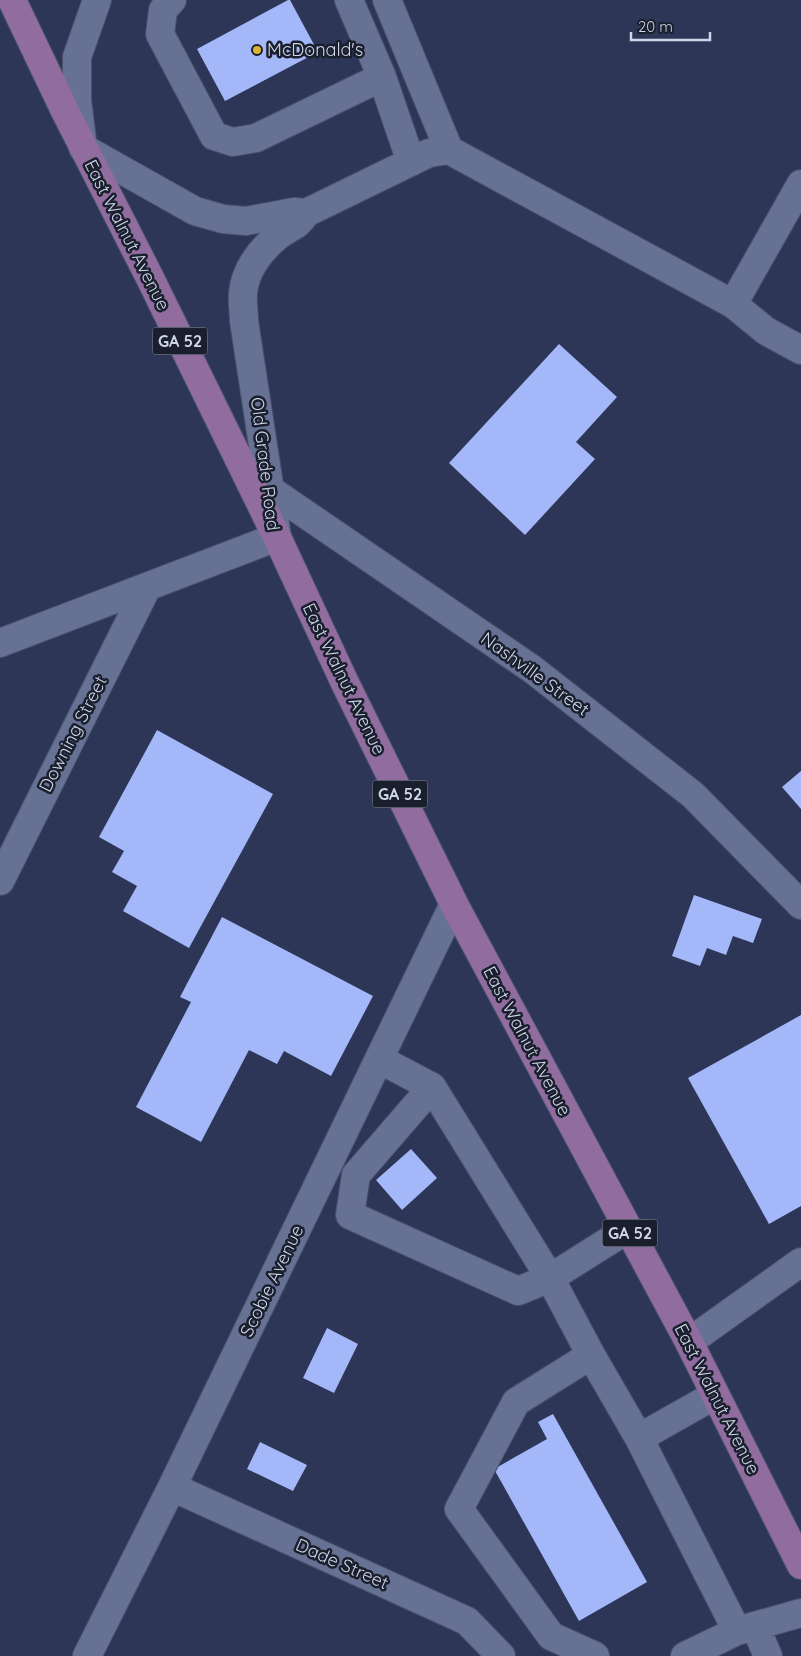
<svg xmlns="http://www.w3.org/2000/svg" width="801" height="1656" font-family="Quicksand,sans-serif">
	<rect width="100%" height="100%" fill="#2d3656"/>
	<path fill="#a3b7f9" d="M288 0H290L318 52 225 101 197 49Z
		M559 344 617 397 576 442 595 459 525 535 449 463Z
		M157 730 273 794 189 948 123 911 137 886 112 872 124 851 99 837Z
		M801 771V809L782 787Z
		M694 895 762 919 753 943 733 936 726 955 707 948 700 966 672 956Z
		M222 917 373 996 331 1076 284 1051 277 1064 249 1050 201 1142 136 1107 191 1002 180 997Z
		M801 1015V1206L769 1224 688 1078Z
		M411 1149 437 1178 402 1210 376 1180Z
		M327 1328 358 1344 334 1393 303 1378Z
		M553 1414 647 1582 579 1621 494 1469 547 1439 538 1422Z
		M260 1442 307 1465 293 1491 247 1469Z"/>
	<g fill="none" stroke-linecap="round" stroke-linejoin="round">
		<g stroke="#49516b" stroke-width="30">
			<path id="minor" d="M172 0 163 10 160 34 214 136 233 142 256 138 382 77
				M349 0 382 77 411 162
				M387 0 449 150
				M306 213 429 153 449 150 733 304 801 184
				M733 304 766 331 801 350
				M263 485 532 669 693 795 801 905
				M0 643 277 537 244 321C244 312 242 302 243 293 245 270 261 249 279 235 291 226 297 227 306 213L294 212 246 221 223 219 195 211 83 148 77 100V57L97 0
				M0 881 147 587
				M379 1059 432 1087 550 1278 591 1355 639 1438 737 1631 801 1613
				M432 1087 356 1175 350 1215 518 1291 550 1278 628 1229
				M689 1342 801 1262
				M591 1355 516 1402 459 1509 551 1636 595 1656
				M639 1438 715 1395
				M172 1487 467 1621 501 1656
				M755 1626 768 1656
				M87 1656 172 1487 454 904
				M685 1656 737 1631"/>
		</g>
		<g stroke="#49516b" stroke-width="30">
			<path id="major" d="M12 0 65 111 150 278 277 537 345 683 454 904 689 1342 801 1565"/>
		</g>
		<use href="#minor" stroke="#667194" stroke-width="28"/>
		<use href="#major" stroke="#906d9e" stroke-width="28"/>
	</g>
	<circle fill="#dab333" stroke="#1a1f2d" stroke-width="2" cx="257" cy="50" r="5"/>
	<g text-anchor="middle" stroke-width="5" stroke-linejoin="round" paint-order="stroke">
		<g fill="#1a1f2d" stroke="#989eb0" stroke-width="1">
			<rect x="152.5" y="327.5" width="55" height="27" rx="4"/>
			<rect x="372.5" y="780.5" width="55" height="27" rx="4"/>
			<rect x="602.5" y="1219.5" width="55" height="27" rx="4"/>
		</g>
		<g font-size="16" font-weight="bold" fill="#ced5e8">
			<text x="180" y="347">GA 52</text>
			<text x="400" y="800">GA 52</text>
			<text x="630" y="1239">GA 52</text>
		</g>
		<g font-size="18" fill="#ced5e8" stroke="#1a1f2d" text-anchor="start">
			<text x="267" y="56">McDonald's</text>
		</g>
		<g font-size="18" fill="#ced5e8" stroke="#1a1f2d">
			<text transform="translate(127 235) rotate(63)" y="6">East Walnut Avenue</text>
			<text transform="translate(265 464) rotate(83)" y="6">Old Grade Road</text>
			<text transform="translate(535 674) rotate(36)" y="6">Nashville Street</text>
			<text transform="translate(344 679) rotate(64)" y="6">East Walnut Avenue</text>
			<text transform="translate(73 734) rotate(-63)" y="6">Downing Street</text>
			<text transform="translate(527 1041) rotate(62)" y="6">East Walnut Avenue</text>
			<text transform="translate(272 1281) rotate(-64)" y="6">Scobie Avenue</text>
			<text transform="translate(717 1399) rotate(63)" y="6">East Walnut Avenue</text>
			<text transform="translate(342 1564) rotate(24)" y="6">Dade Street</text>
		</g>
	</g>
	<path d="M631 32v8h79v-8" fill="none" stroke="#ced5e8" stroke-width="2.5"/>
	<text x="638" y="32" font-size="15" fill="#ced5e8" stroke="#1a1f2d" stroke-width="4" paint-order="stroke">20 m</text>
</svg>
